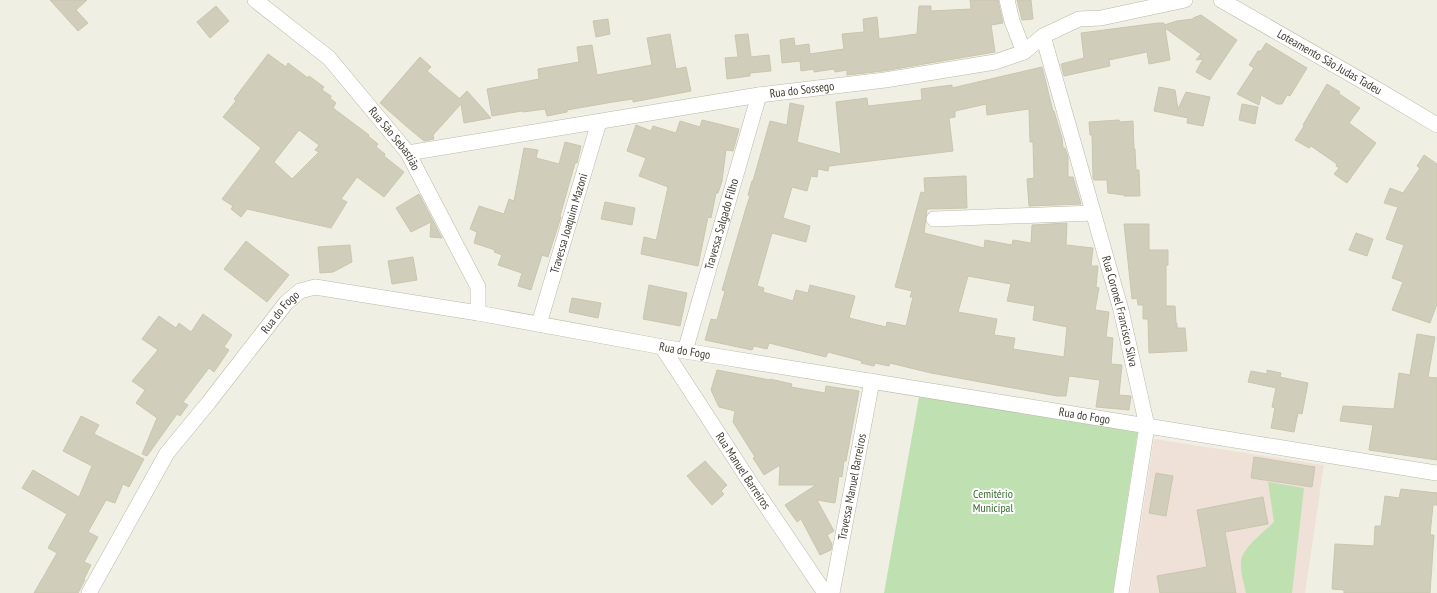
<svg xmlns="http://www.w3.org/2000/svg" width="1437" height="593" font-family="'PT Sans Narrow',sans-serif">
	<rect width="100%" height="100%" fill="#f0efe3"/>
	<path fill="#efe1d8" d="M1154 439 1324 465 1305 593H1130Z"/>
	<path fill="#bfe0b0" d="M919 397 1138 430 1113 593H884Z
		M1268 482 1304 488 1292 593H1246C1244 583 1240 572 1241 561 1242 548 1265 531 1274 522Z"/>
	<path fill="#d0cdba" stroke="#cac6ae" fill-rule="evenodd" d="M50 0H87L76 10 88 23 78 31Z
		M970 0H998L1003 23 991 25 995 52 883 71 847 75V70L835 72 834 69 814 72V69L801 71 800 61 782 63 780 40 794 38 795 46 809 44 810 54 844 49 842 34 864 32 863 19 877 17 879 39 917 34 919 6H931V11L971 9Z
		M1017 0H1031L1033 19 1022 20Z
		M216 6 229 21 210 38 197 22Z
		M1201 15 1237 40 1210 80 1196 72 1203 59 1196 60 1201 54 1165 28 1170 60 1149 64 1147 52 1109 60 1110 66 1064 76 1061 64 1084 58 1081 33 1158 23H1164V25L1177 21 1193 19V18Z
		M608 19 610 34 596 37 593 21Z
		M670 34 676 69 686 67 691 91 633 102V99L613 102 567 110V112L547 116 545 109 523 112 522 111 492 116 487 89 539 79 538 69 579 62 577 47 592 45 597 75 652 65 647 38Z
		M748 34 751 57 769 55 771 71 750 73V76L727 79 725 58 738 57 735 35Z
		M1266 43 1307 68 1290 96 1287 95 1282 104H1277L1261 95 1259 105 1237 94 1254 68 1249 65 1258 51H1261Z
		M268 54 286 67 288 63 308 78 309 76 324 87 322 90 331 96 330 98 336 103 333 108 369 135 368 136 378 144 376 147 385 154 384 156 404 172 384 197 357 177 341 199 347 202 331 228 247 209 241 217 231 209 233 206 222 199 261 148 223 117 236 101 234 99ZM299 130 319 145 315 150 319 152 292 179 274 162Z
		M420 57 431 67 427 71 460 99V98L467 91 491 118 464 123 461 104 433 135 434 139 424 141 406 126 380 103Z
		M1042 67 1053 111H1054L1062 138 1063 148H1065L1068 157V177H1073L1081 204 1029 206 1027 179 1034 178 1033 142H1030L1029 109 987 115 986 104 955 111V117L949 118 953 151 829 166 828 171 818 169 817 177 811 176 807 191 792 187 783 218 810 226 806 242 772 233 757 286 764 288 763 292 793 301 796 290 808 293 810 285 855 296 849 318 886 327 887 322 906 326 913 297H910L912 291 895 287 921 192 925 193 924 178 966 176 967 208 927 209 924 233 984 248 985 240 1012 245 1013 240 1031 243 1032 225 1067 223 1066 245 1093 248 1091 266H1098L1096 287 1099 288 1095 310 1109 312 1106 337 1113 338 1111 364 1122 365 1119 395 1131 396 1129 410 1096 407 1100 380 1069 376 1066 396H1057L931 373 890 363 889 366 875 363 874 366 861 363 862 361 828 352 826 357 769 343 767 349 754 346 752 350 705 340 711 319 717 320 725 291 722 290 746 208 750 196 748 195 752 181H753L770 121 787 125 790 103 804 106 797 142 841 154 836 102 867 98 868 106 922 100 921 89 952 85V88ZM968 276 1011 284 1007 301 1035 306 1033 320 1067 327 1064 357 1013 349 1015 338 994 335 997 319 958 312Z
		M1327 84 1340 92 1338 93 1360 108 1349 123 1376 143 1347 183 1334 174 1339 168 1336 166 1337 164 1311 146 1309 148 1295 140 1304 126 1303 125Z
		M1159 87 1175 90 1178 109 1186 92 1210 97 1203 126 1187 123 1188 118 1154 111Z
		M1242 104 1258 107 1255 124 1239 120Z
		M702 120 739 129 733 151 726 150 722 181 718 193H716L711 218 708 217 698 266 641 254 644 237 656 240 657 237 668 187 639 176 646 158 627 151 636 125 651 131 653 126 676 133 680 121 700 127Z
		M1119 120 1120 122 1133 121 1134 149H1135L1136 170H1139L1140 196H1124V195L1108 193 1107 180H1094L1093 178 1092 135H1090L1089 122Z
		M565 142 581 146 577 163H575L560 216 561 217 548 257 542 255 531 290 518 286 522 273 498 265 502 255 494 252 495 250 474 243 477 232 470 229 479 206 504 214 509 199 514 201 524 148 538 150 536 158 559 164Z
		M1424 155 1437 164V304L1430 323 1392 310 1403 282 1392 278 1404 245 1386 239 1398 207 1384 203 1390 188 1403 193 1420 168 1417 166Z
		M419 194 442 238 430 237 431 222 411 232 396 208Z
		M605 202 635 208 632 225 601 219Z
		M1124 224H1149V250H1168V265H1166V306H1175L1176 323H1177V328H1185L1187 351 1149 353 1148 319H1143V305H1138L1137 298 1132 299Z
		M1356 233 1373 239 1367 256 1349 250Z
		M246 241 289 275 267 302 224 269Z
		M350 245 352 262 333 272 320 273 318 247Z
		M413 257 417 280 392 284 388 261Z
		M649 285 687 293 680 326 643 319Z
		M572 298 601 303 598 318 569 312Z
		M203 314 232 335 224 347 229 350 214 372 209 368 183 402 188 405 180 416 177 414 147 456 142 454 157 418 136 403 145 390 132 381 158 350 142 339 159 316 176 328 179 323 191 332Z
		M1417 334 1435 337 1428 377 1437 378V460L1369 450 1373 425 1340 421 1343 406 1394 409 1399 373 1410 375Z
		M717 370 770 380V379L792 384 791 387 825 393 826 386 859 391 846 461H844L842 477 839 476 835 503 817 500 834 531 827 535 832 544 831 550 820 555 801 519 797 522 785 505 816 485H779L780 465 764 475 753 458 755 457 733 422 735 411 719 407 711 390Z
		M1267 370 1281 373 1280 377 1308 383 1302 414 1298 413 1294 432 1271 428 1275 408 1272 407 1276 388 1248 382 1251 371 1267 374Z
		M81 416 99 425 94 434 144 459 129 487 123 484 115 503 106 500 88 532 98 537 84 562 91 565 84 579 85 580 78 593H34L57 553 48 548 67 514 22 488 33 470 79 497 92 466 63 451Z
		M1254 457 1315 467 1312 487 1251 478Z
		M705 461 727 485 721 491 724 494 712 505 687 476Z
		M1156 473 1173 476 1166 516 1149 513Z
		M1401 489 1437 493V505H1433L1430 535H1434L1430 593H1344V590L1332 589 1335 544 1374 546 1375 526H1381L1385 496 1399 498Z
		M1263 497 1268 524 1225 532 1236 593H1160L1157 576 1207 567 1197 510Z"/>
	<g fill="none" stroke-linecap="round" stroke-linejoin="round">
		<g stroke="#bab8a7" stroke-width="16">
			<g id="minor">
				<path id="s1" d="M255 0 329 58 408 153 478 287V313"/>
				<path d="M1007 0 1012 21 1024 52"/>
				<path id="s2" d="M1221 0 1380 91 1437 125"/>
				<path id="s3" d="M1043 36 1121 310 1147 426 1121 593"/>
				<path id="s4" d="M408 153 759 95 885 80 995 62 1024 52 1043 36 1079 19 1101 18 1185 0"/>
				<path d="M934 219 1093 213"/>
				<path id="s5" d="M539 324 599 122"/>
				<path id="s6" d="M662 347 752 485 825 593"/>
				<path id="s7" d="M685 351 759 95"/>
				<path id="s8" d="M89 593 167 453 209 402 286 303 300 291 315 287 478 313 685 351 1437 473"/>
				<path id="s9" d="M832 593 872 381"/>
			</g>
		</g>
		<use href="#minor" stroke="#fff" stroke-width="15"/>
	</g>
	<g text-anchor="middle" stroke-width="4" stroke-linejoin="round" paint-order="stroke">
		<g font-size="12" fill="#413f34" stroke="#fff">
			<text dy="4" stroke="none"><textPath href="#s2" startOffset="125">Loteamento São Judas Tadeu</textPath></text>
			<text dy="4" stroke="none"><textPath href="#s4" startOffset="399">Rua do Sossego</textPath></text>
			<text dy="4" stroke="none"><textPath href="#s1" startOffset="198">Rua São Sebastião</textPath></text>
			<text dy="4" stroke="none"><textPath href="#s5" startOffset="105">Travessa Joaquim Mazoni</textPath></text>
			<text dy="4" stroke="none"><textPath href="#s7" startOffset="132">Travessa Salgado Filho</textPath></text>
			<text dy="4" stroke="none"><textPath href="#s3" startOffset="286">Rua Coronel Francisco Silva</textPath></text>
			<text dy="4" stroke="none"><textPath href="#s8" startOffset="341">Rua do Fogo</textPath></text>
			<text dy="4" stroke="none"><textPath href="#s8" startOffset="761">Rua do Fogo</textPath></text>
			<text dy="4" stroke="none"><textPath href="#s8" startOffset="1166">Rua do Fogo</textPath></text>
			<text dy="4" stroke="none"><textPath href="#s6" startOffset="148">Rua Manuel Barreiros</textPath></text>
			<text dy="4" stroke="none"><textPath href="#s9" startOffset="108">Travessa Manuel Barreiros</textPath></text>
		</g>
		<g font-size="12" fill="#376b2f" stroke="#fff">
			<text x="993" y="498">Cemitério<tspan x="993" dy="14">Municipal</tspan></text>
		</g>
	</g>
</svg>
